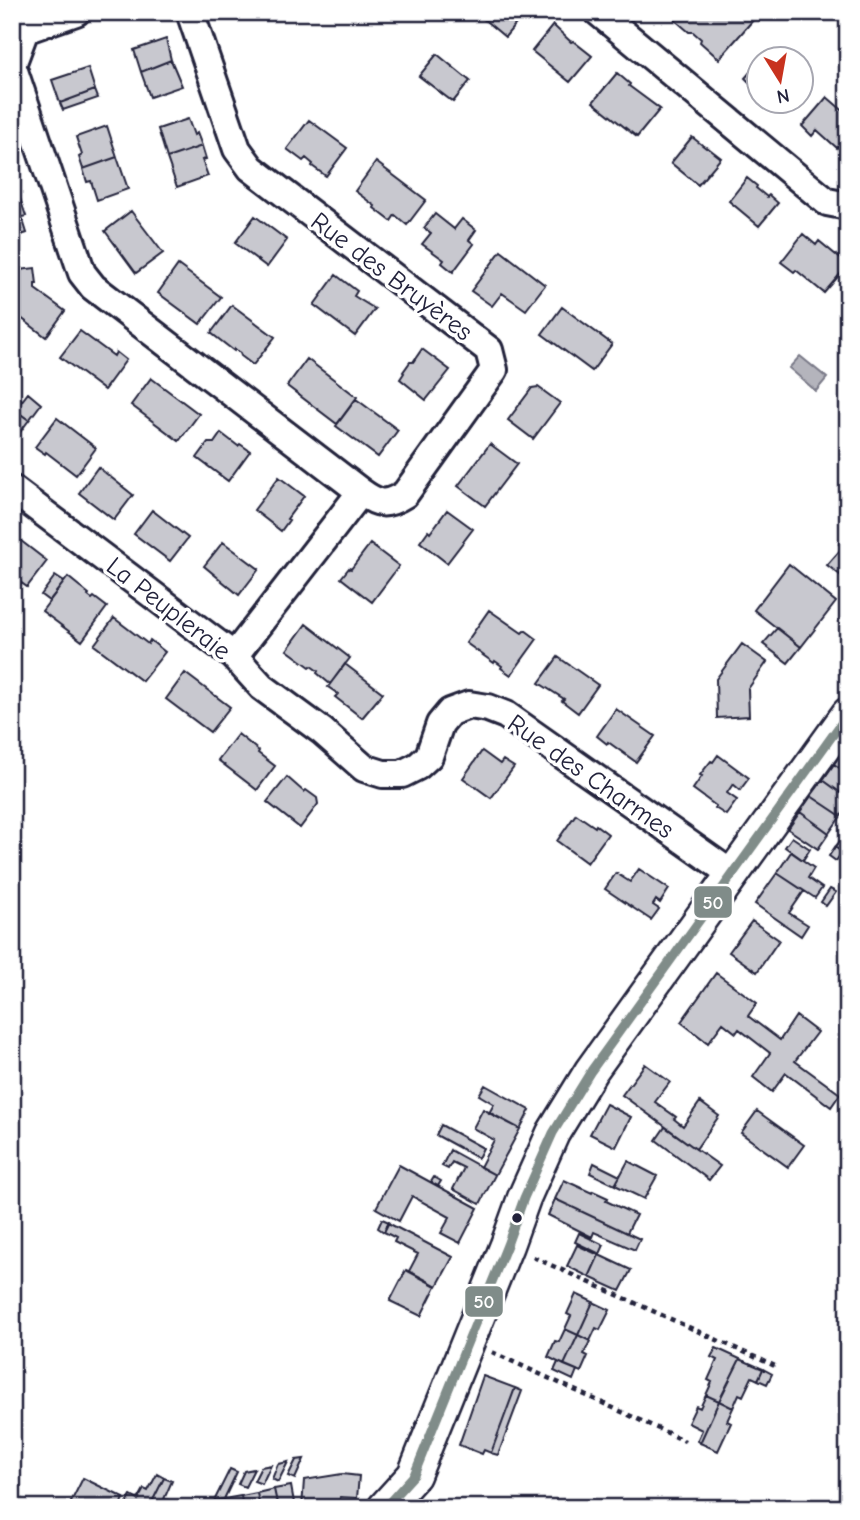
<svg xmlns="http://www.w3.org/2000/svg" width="860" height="1520" font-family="'Comic Neue',sans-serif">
	<rect width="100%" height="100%" fill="#fff"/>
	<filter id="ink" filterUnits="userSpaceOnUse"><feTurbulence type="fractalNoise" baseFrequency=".0143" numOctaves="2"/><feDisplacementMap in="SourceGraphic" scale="14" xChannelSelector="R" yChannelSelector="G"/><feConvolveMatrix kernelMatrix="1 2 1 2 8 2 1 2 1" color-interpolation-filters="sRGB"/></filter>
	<g filter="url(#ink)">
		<path fill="#b4b4bc" stroke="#7a7a88" stroke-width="2" d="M800 356 827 378 816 391 789 368Z"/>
		<path fill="#c8c8cf" stroke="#22223b" stroke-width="2" d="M475 12H525V13L505 37Z
			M682 12H713L717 16 720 12H746L754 19 719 59 700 42 701 39 693 32H689L675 20Z
			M553 25 571 42 573 41 592 56 570 82 532 51Z
			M166 39 171 60 141 72 134 50Z
			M437 54 470 81 453 102 419 76Z
			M171 60 182 86 150 97 141 72Z
			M758 63V91L745 78Z
			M88 68 95 90 60 103 52 80Z
			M617 73 630 84 629 86 660 109 637 137 593 102Z
			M95 90 98 98 63 110 60 103Z
			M827 97 848 115V136L837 148 817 130 812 136 802 126Z
			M188 119 194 135 197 133 202 146 167 158 158 129Z
			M309 120 347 148 326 176 312 166 313 164 306 158 303 161 287 149Z
			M107 126 117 157 83 169 79 157 82 155 76 137Z
			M692 137 706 148 707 147 721 158 698 185 671 163Z
			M202 146 206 159 202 160 208 176 177 187 167 158Z
			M117 157 128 189 97 200 91 181 87 182 83 169Z
			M376 162 426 200 407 225 395 215 391 221 374 208 375 206 355 191Z
			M747 178 757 186 756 188 767 197 769 195 778 203 759 226 729 201Z
			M12 189 13 192 17 190 26 216 22 217 27 233 12 238Z
			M131 211 163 253 136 273 105 231Z
			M435 214 454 229 462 219 476 230 469 240 474 244 453 272 442 263 444 260 422 244 431 233 424 228Z
			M255 216 287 240 267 267 235 243Z
			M803 234 816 245 819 241 848 265 824 293 796 270 794 272 781 262Z
			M501 251 545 285 526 310 502 293 492 306 471 291Z
			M178 265 221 297 200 324 158 293Z
			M35 268 37 284H35V289L65 311 46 337 12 311V271Z
			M336 275 357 291 354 296 375 309 355 336 314 305Z
			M232 305 275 337 253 365 241 356 240 353 235 349 234 351 211 333Z
			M562 307 612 344 592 371 542 334Z
			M80 331 114 356 116 352 126 360 104 390 60 357Z
			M422 349 450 370 426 400 400 379 404 373 403 372 410 362H413Z
			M307 359 357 397 337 424 287 386Z
			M151 378 199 414 179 441 131 405Z
			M538 387 560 403 533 439 508 420 532 388Z
			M12 392 22 400 12 413Z
			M28 393 41 404 29 420 15 410Z
			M356 399 398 430 378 457 336 426Z
			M15 410 29 420 18 435 12 431V414Z
			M57 418 96 448 76 475 46 452 45 454 35 447Z
			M221 433 238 446 240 444 250 451 228 481 197 458 208 443H214Z
			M490 444 517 464 485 506 458 486Z
			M98 467 133 495 114 520 79 493Z
			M279 477 304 496 287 519 289 520 281 531 254 510Z
			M152 510 188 538 170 561 134 534Z
			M447 510 473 529 447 563 420 542 428 531 430 533Z
			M12 534 47 561 27 587 12 576Z
			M848 534V581L827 565 843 547 839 544Z
			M223 542 259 569 239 595 204 566Z
			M370 544 399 566 372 602 341 578 349 568 351 569Z
			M789 564 836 602 801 647 754 610Z
			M55 576 64 582 49 601 41 595Z
			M68 577 89 594 88 596 92 599 94 597 107 607 82 641 42 611Z
			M489 610 522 633 525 630 537 639 511 675 501 668 502 666 495 661 494 663 466 643Z
			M114 618 148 644 150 640 165 652 142 681 94 645Z
			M306 624 350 658 330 684 317 673 318 671 311 666 310 667 287 650Z
			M777 628 801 647 788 663 763 644Z
			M742 644 767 662 748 689 749 716 717 718 716 679Z
			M558 657 598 685 578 713 562 701 564 699 539 683Z
			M345 664 383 693 362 718 335 697 338 694 328 687Z
			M185 673 230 707 210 732 166 699Z
			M616 709 655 736 636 762 608 742 607 744 597 736Z
			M238 734 259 751 258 753 275 766 257 790 218 760Z
			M845 748 848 750V774L834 764Z
			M482 751 500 764 503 760 514 767 491 798 463 778Z
			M718 755 749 778 740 790 733 784 727 793 737 800 726 815 715 808 716 806 693 789 702 776 700 775 711 761 713 762Z
			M834 764 848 774V798L823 780Z
			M287 777 304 792 306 790 317 798 318 804 300 828 267 802Z
			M823 780 848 798V807L841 816 811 796Z
			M811 796 841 816 829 833 800 812Z
			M800 812 829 833 818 849 788 829Z
			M576 814 595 827 596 825 608 834 587 863 557 841Z
			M845 833 848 835 847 845 841 840Z
			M792 837 810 849 803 860 785 847Z
			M841 840 847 845 842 852 835 847Z
			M835 847 842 852 836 861 829 856Z
			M791 852 814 868 808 878 822 888 815 898 777 873Z
			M639 869 669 889 660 903 656 900 653 905 659 909 651 920 605 889 616 873 630 882Z
			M777 873 804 891 789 913 808 925 801 936 755 904Z
			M830 889 836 892 826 906 821 902Z
			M752 921 779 940 757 972 729 952Z
			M716 973 757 1003 748 1016 780 1040 796 1016 817 1032 795 1061 840 1094 831 1107 786 1073 772 1092 753 1077 770 1053 739 1029 736 1033 723 1023 708 1043 681 1022Z
			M645 1064 670 1082 655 1102 676 1117 674 1119 683 1126 700 1102 719 1116 696 1149 622 1095Z
			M485 1085 530 1110 520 1129 489 1113 494 1104 479 1095Z
			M606 1104 631 1117 616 1147 590 1134Z
			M483 1109 520 1129 495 1175 480 1167 494 1140 473 1128Z
			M757 1111 804 1145 788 1167 741 1133Z
			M441 1125 483 1148 478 1158 436 1135Z
			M665 1127 720 1166 709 1180 656 1140Z
			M450 1150 495 1175 480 1204 453 1189 464 1168 452 1162 448 1169 442 1166Z
			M628 1161 657 1176 644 1199 615 1185Z
			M594 1163 620 1176 615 1185 590 1173Z
			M399 1165 478 1208 460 1243 441 1233 450 1217 412 1196 399 1221 376 1208Z
			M434 1177 441 1181 438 1186 431 1182Z
			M564 1180 592 1193 593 1191 608 1198 606 1201 636 1215 627 1233 555 1199Z
			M555 1199 640 1239 635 1250 594 1232 592 1237 548 1215Z
			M382 1219 389 1222 384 1232 378 1228Z
			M388 1223 453 1257 437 1286 409 1271 418 1254 394 1242 396 1238 384 1232Z
			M579 1233 604 1245 600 1254 575 1242Z
			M577 1245 599 1255 589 1277 567 1266Z
			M599 1255 631 1270 620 1291 589 1277Z
			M406 1270 436 1286 421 1316 390 1301Z
			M576 1294 593 1302 578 1335 565 1329 571 1316 567 1314Z
			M593 1302 610 1310 600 1330 596 1328 590 1341 578 1335Z
			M565 1329 578 1335 564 1365 548 1357 555 1341 559 1342Z
			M578 1335 590 1341 584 1354 588 1356 581 1372 564 1365Z
			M716 1348 740 1359 719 1401 706 1395 712 1382 708 1380 717 1360 711 1357Z
			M740 1359 763 1369 758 1380 752 1377 743 1396 739 1394 733 1408 719 1401Z
			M558 1362 577 1370 573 1380 554 1371Z
			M763 1369 772 1374 767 1384 758 1380Z
			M483 1376 515 1388 491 1453 484 1450 482 1454 459 1445Z
			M515 1388 522 1391 498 1455 491 1453Z
			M706 1395 719 1401 700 1443 697 1441 702 1430 688 1423 696 1406 700 1408Z
			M719 1401 733 1408 727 1421 731 1423 718 1451 700 1443Z
			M304 1459 295 1479 288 1476 296 1460Z
			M288 1462 278 1482 272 1479 278 1464Z
			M271 1465 262 1484 254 1481 261 1467Z
			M230 1469 237 1472 224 1499 214 1501Z
			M254 1469 245 1487 238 1484 244 1471Z
			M157 1474 164 1478 149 1508H125L131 1496 138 1500 144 1489 148 1491Z
			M342 1474 359 1476 357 1498 340 1497 339 1508H302L304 1480Z
			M83 1478 124 1498 120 1508H72L69 1506Z
			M164 1478 172 1481 164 1499 168 1500 164 1508H149Z
			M291 1486 295 1508H278L274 1489Z
			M274 1489 278 1508H260L257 1493Z
			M257 1493 260 1508H243L241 1496Z
			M241 1496 243 1508H226L224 1499Z
			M224 1499 226 1508H184V1507Z
			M442 1500 453 1503 451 1508H440Z"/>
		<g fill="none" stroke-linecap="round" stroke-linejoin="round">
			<g stroke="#22223b" stroke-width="32">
				<path id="minor" d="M190 12 237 149 251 168 489 350 494 370 405 494C386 506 379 505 361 492
					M598 12 827 202 848 206
					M25 30 12 65 82 273 93 287 361 492 234 656
					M25 30 76 12
					M12 489 234 656 262 687 322 731 364 768 383 774H402L418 766 429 756 440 724 450 712 469 705 488 708 506 715 733 875"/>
			</g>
			<g stroke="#22223b" stroke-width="37">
				<path id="tertiary" d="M384 1508 414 1475 507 1245 524 1198 553 1133 591 1071 848 714"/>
			</g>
			<path stroke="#22223b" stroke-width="4.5" stroke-dasharray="5 5" stroke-linecap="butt" d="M533 1257 775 1366
				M492 1352 685 1441"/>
			<use href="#minor" stroke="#fff" stroke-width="26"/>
			<use href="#tertiary" stroke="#fff" stroke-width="32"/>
			<g stroke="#fff" stroke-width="14">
				<path id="bus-1" d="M384 1508 414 1475 507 1245 524 1198 553 1133 591 1071 848 714"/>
			</g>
			<use href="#bus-1" stroke="#808c89" stroke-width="9"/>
		</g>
	</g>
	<circle fill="#22223b" stroke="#fff" stroke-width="2.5" cx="517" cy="1218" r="6"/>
	<g text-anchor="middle" stroke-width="7" stroke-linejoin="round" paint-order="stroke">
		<g font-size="26" fill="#22223b" stroke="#fff">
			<text transform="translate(392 276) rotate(37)" y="9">Rue des Bruyères</text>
			<text transform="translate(169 608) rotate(38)" y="9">La Peupleraie</text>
			<text transform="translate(591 776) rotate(35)" y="9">Rue des Charmes</text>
		</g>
	</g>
	<g stroke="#fff" stroke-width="2.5">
		<rect x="693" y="885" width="40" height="34" rx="7" fill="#808c89"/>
		<rect x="464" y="1285" width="40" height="33" rx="7" fill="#808c89"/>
	</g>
	<g font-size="19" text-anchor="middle" font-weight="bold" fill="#fff">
		<text x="713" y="909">50</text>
		<text x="484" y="1308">50</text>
	</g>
	<rect width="860" height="1520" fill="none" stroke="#fff" stroke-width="42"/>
	<rect x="21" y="21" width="818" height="1478" fill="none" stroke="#22223b" stroke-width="2.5" filter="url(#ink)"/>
	<g transform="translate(780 80) rotate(169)"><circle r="33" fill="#ffffff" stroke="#a7a7b1" stroke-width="2"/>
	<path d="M0-5L12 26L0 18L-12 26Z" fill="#c8321e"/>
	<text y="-10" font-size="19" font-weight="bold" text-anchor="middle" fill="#22223b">N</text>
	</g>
</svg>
